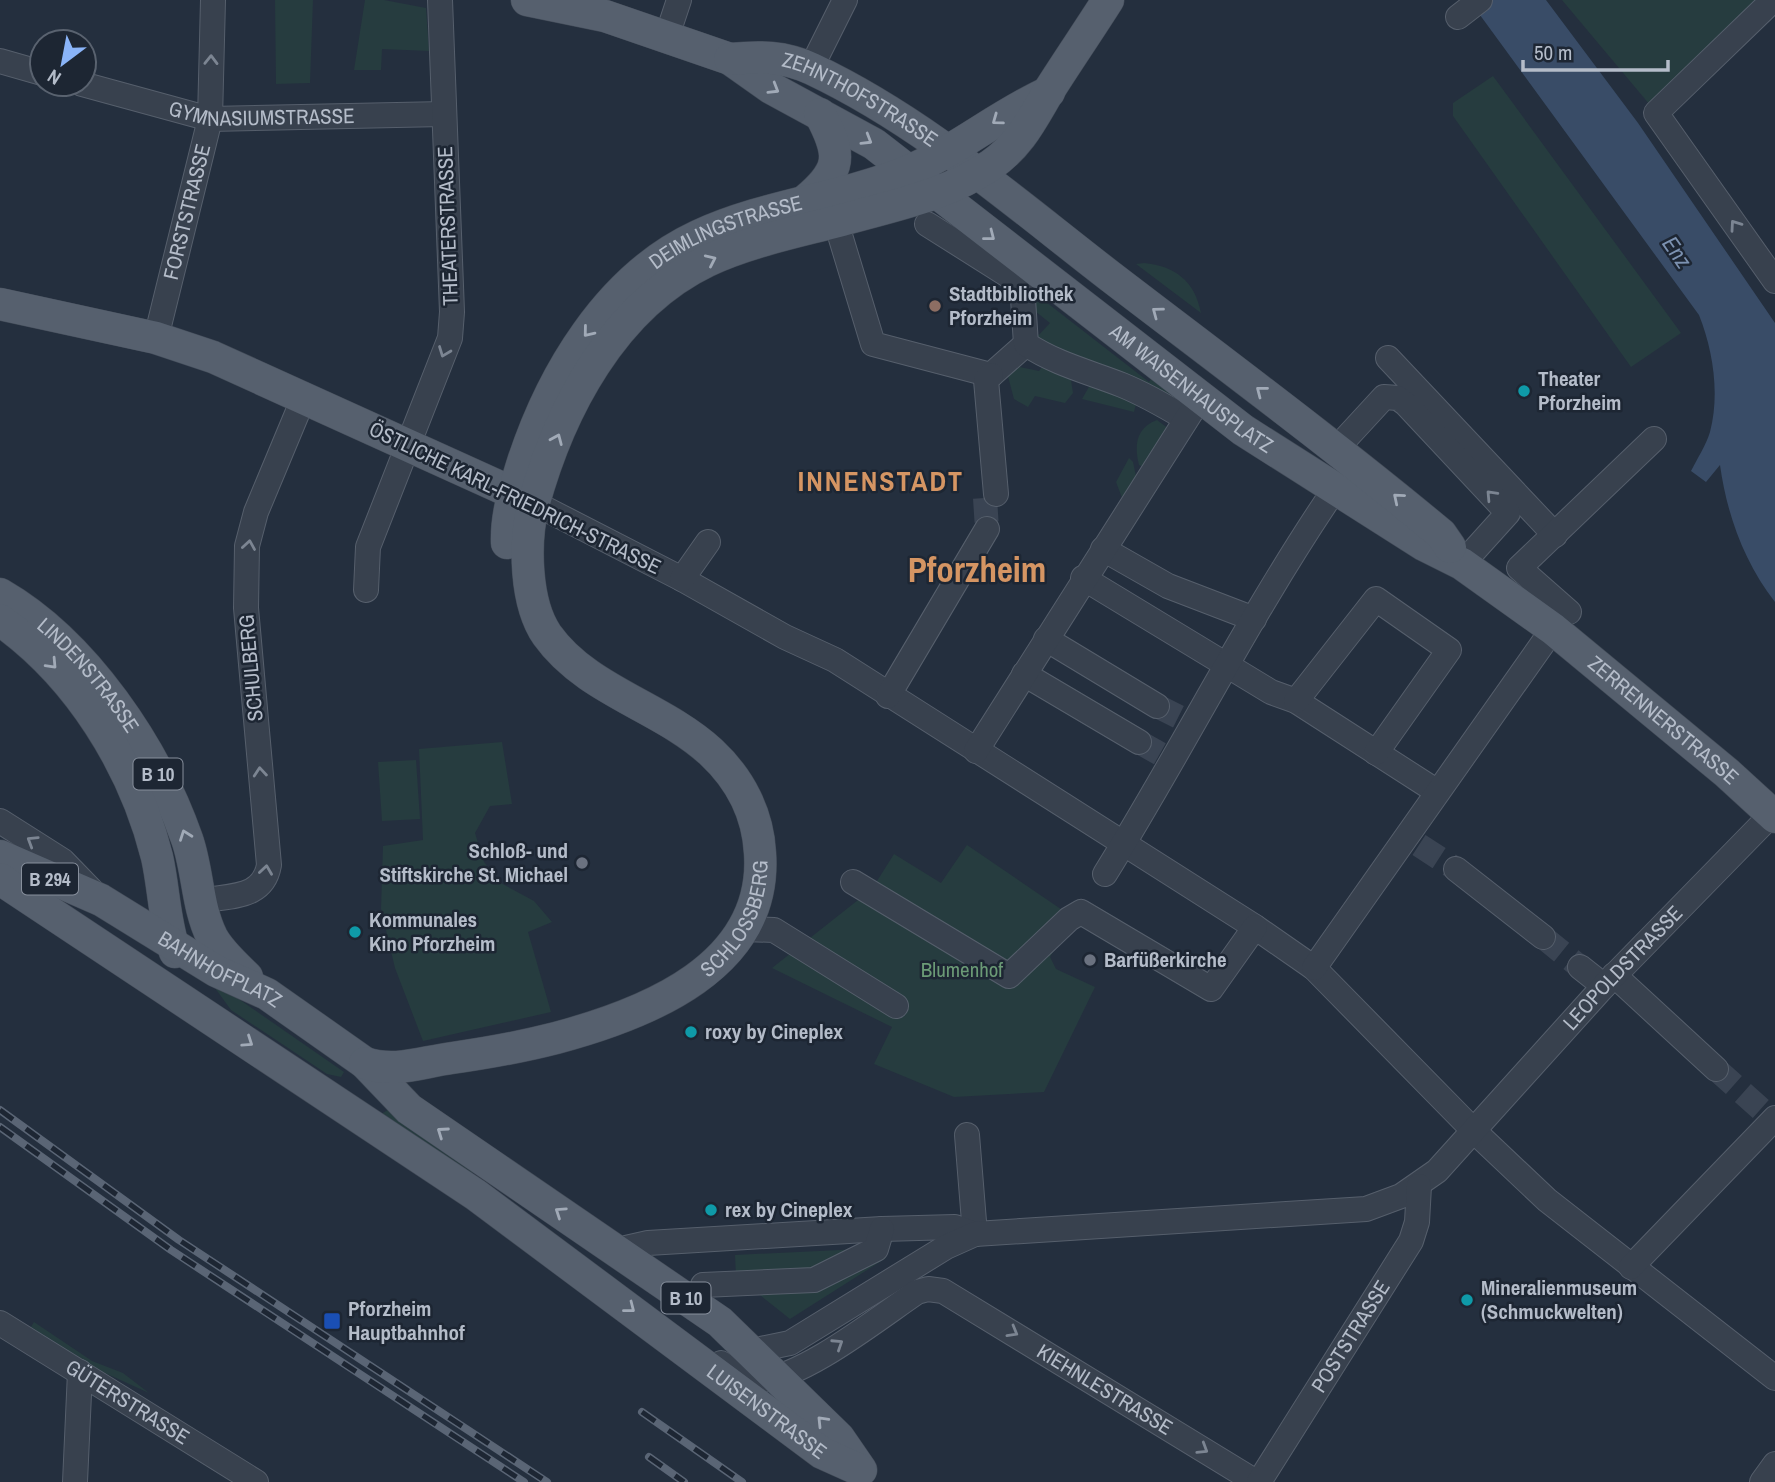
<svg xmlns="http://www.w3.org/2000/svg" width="1775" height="1482" font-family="'Archivo Narrow',sans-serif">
	<rect width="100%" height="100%" fill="#242f3e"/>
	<path fill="#263c3f" d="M275 0H313L310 83 276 84Z
		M365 0H384L426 8 429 51 382 49 381 70H354Z
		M1562 0H1767L1655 111Z
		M1493 76 1681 333 1631 367 1453 116V103Z
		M1144 263C1175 266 1195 281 1201 313L1136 264Z
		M1028 288 1149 382 1156 372 1185 408 1035 339 1050 323 1035 311Z
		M1044 364 1070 374 1073 393 1065 403 1035 396 1028 407 1014 399 1006 369 1010 365 1039 371Z
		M1090 385 1100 386 1136 404 1134 412 1082 399Z
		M1157 420 1169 429 1143 467 1139 465C1134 445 1136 428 1157 420Z
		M1129 458 1133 462 1137 481 1124 503 1116 482Z
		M502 742 512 804 490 806 475 833 484 862 499 882 534 901 552 922 528 932 551 1012 423 1041 395 968 381 909 383 846 423 840 419 749Z
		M416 760 420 819 382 821 378 762Z
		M967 845 1074 918 1050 957 1056 969 1095 987 1044 1092 954 1097 874 1064 892 1027 772 968 872 889 894 854 941 883Z
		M207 977 344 1072 341 1077 327 1074 231 1010Z
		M391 1108 476 1169 469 1179 378 1116Z
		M882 1248 886 1258 790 1319 736 1276 735 1255Z
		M34 1322 92 1361 123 1373 149 1393 103 1372 31 1327Z"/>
	<path fill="#394c67" d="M1469 0H1546L1638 123 1775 323V602C1744 562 1727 515 1720 465L1706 482 1691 471C1697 459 1706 445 1710 432 1720 394 1713 350 1699 315Z"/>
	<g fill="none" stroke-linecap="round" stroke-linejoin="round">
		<path stroke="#3a4453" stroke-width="24" stroke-dasharray="24 12" stroke-linecap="butt" d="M985 498 987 529
			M1157 706 1183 719
			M1139 742 1162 755
			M1419 845 1456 869
			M1543 937 1580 967
			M1716 1069 1762 1110"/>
		<g stroke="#565f6c" stroke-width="26">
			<g id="minor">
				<path d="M1773 0 1656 113 1775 281"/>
				<path d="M1458 17 1480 0"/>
				<path d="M667 36 679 0"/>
				<path d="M0 61 42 73"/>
				<path d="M811 68 845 0"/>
				<path id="s1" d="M82 84 210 119 444 114"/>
				<path d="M836 222 873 344 991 375 1026 344"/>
				<path d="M927 224 1022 284 1026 344C1056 364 1089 372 1122 385 1144 394 1165 406 1185 418"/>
				<path id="s2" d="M156 338 210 119 213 0"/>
				<path d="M1388 358 1555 535"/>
				<path d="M991 375 986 380 996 494"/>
				<path d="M1337 448 1384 397 1398 398 1406 404 1508 513 1462 564"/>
				<path d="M534 503 682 579 785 637 835 660 1255 927 1314 968 1474 1131 1547 1200 1775 1378"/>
				<path d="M1103 549 1168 586 1254 619"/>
				<path d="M1083 578 1271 692 1296 701 1436 791"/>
				<path d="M682 579 708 542"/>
				<path d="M366 590 368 547 450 338 452 312 440 0"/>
				<path d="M1569 612 1519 568 1654 439"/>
				<path d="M1046 639 1157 706"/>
				<path d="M1024 674 1139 742"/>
				<path d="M888 696 987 529"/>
				<path d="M1296 701 1376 599 1449 650 1376 753"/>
				<path d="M976 751 1200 398"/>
				<path d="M0 821 63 861 96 895"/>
				<path d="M1456 869 1543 937"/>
				<path d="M1105 874C1184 747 1251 612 1335 489"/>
				<path d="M853 882 1009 976 1069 919 1081 912 1211 989 1255 927"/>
				<path d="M202 901C231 895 263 899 269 865L246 608 247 546 256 512 304 397"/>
				<path d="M743 929 774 930 896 1006"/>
				<path d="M1580 967 1604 986"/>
				<path d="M1314 968 1553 629"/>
				<path d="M1614 975 1716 1069"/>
				<path d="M967 1135 975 1234"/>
				<path d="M617 1250 648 1243 882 1229 955 1227 975 1234"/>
				<path d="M1631 1267 1775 1118"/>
				<path d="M703 1285 814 1280 876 1249 882 1229"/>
				<path id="s3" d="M0 1323 256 1482"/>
				<path id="s4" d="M751 1351 790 1343 946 1247 975 1234 1366 1209 1401 1196 1437 1171 1604 986 1775 811"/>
				<path id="s5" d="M721 1363C732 1371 746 1381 760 1380 802 1379 881 1316 917 1292L928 1289 943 1291 1256 1482"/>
				<path d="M75 1482 80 1372"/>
				<path id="s6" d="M1259 1482 1411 1241 1417 1222 1419 1186"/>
				<path d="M1762 1482 1775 1464"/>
			</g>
		</g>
		<g stroke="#414a57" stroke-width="33">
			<g id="major">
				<path id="s7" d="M527 0 605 16 730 59 771 88 874 144 1243 430 1424 545 1462 564 1553 629 1727 773 1775 817"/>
				<path id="s8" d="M730 59C759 56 784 56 812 69 922 121 1015 203 1111 277 1222 362 1334 445 1441 534L1450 547"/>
				<path d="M806 200C842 170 842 155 820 114"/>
				<path d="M0 304 156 338 213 357 533 502"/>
				<path id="s9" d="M507 543C506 516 514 491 522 465 551 375 608 278 698 236 764 205 839 199 906 172 957 151 998 115 1049 92"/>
				<path id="s10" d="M0 594C85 643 155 748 187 839 198 870 197 907 212 937 220 952 235 965 247 977"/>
				<path d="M0 620C78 675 134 765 157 857 164 888 164 921 175 952"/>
				<path id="s11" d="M0 856 101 900 216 971 267 994 365 1063 409 1109 720 1322 839 1438 861 1470"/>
				<path id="s12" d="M0 879 476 1195 822 1453 860 1470"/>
				<path id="s13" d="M365 1063C395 1073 421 1062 452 1058 487 1053 521 1047 556 1038 646 1014 768 967 760 853 758 814 740 779 711 752 661 706 587 691 547 635 525 603 524 543 533 506 559 410 613 306 707 261 750 241 797 232 842 220 894 205 946 196 991 165 1021 144 1032 119 1050 89 1069 59 1089 30 1108 0"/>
			</g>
		</g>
		<use href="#minor" stroke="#38414e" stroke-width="24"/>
		<use href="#major" stroke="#56606e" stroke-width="32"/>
		<g stroke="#5a6575" stroke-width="8">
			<path id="rail" d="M0 1110 179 1240 547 1482
				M0 1127 171 1250 524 1482
				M642 1412 742 1482
				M649 1457 684 1482"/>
		</g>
		<use href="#rail" stroke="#1d2633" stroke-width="5" stroke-dasharray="16" stroke-linecap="butt"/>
	</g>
	<defs><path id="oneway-chevron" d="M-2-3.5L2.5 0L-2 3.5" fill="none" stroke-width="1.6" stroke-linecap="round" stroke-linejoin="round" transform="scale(1.75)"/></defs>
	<g stroke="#7c8592">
		<use href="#oneway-chevron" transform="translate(211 60) rotate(-89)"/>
		<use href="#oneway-chevron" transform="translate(1735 225) rotate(-125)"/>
		<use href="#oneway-chevron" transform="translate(444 352) rotate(111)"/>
		<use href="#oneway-chevron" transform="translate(1491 495) rotate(-133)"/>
		<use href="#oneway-chevron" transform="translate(249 545) rotate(-81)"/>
		<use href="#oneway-chevron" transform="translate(260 772) rotate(-95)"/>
		<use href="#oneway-chevron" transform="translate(32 841) rotate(-148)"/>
		<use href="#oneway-chevron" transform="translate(266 870) rotate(-82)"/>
		<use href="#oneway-chevron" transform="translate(1013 1332) rotate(30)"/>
		<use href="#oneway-chevron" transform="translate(838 1344) rotate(-33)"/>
		<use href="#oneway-chevron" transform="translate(1203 1449) rotate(32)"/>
	</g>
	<g stroke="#a1aab7">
		<use href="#oneway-chevron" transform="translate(774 89) rotate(31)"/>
		<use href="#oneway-chevron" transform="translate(997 120) rotate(144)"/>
		<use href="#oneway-chevron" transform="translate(867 140) rotate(31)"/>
		<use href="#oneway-chevron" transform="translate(990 236) rotate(38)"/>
		<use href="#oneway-chevron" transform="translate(711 260) rotate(-25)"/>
		<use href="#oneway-chevron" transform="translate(1157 312) rotate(-143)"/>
		<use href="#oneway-chevron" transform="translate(588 332) rotate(129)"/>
		<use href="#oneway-chevron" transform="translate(1261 391) rotate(-142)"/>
		<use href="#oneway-chevron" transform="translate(557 439) rotate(-67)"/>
		<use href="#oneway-chevron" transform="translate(1398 498) rotate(-140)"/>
		<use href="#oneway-chevron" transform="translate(52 664) rotate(47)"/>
		<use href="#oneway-chevron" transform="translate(185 835) rotate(-110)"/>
		<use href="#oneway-chevron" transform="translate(248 1042) rotate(34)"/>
		<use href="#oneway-chevron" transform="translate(442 1132) rotate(-145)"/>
		<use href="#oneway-chevron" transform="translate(560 1212) rotate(-146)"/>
		<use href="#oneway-chevron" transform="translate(630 1308) rotate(38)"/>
		<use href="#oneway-chevron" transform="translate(822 1421) rotate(-134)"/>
	</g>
	<circle fill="#8d6e63" stroke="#1d2633" stroke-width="2.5" cx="935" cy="306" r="7"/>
	<g fill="#0f9aa8" stroke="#1d2633" stroke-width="2.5">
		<circle cx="1524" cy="391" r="7"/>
		<circle cx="355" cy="932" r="7"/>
		<circle cx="691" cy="1032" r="7"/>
		<circle cx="711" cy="1210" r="7"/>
		<circle cx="1467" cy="1300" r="7"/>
	</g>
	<g fill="#6b7280" stroke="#1d2633" stroke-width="2.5">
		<circle cx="582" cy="863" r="7"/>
		<circle cx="1090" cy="960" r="7"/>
	</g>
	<rect fill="#1a4fb4" stroke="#1d2633" stroke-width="2.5" x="323" y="1312" width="18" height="18" rx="3.5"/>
	<g text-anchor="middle" stroke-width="5" stroke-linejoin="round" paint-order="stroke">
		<g fill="#1d2633" stroke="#878f9c" stroke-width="2">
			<rect x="133.5" y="758.5" width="49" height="31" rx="5"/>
			<rect x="22" y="863.5" width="56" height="31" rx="5"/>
			<rect x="661.5" y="1282.5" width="49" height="31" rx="5"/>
		</g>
		<g font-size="19" font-weight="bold" fill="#b4bcc9">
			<text x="158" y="781">B 10</text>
			<text x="50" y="886">B 294</text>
			<text x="686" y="1305">B 10</text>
		</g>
		<g font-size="21" fill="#b4bcc9" stroke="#1d2633">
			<text dy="7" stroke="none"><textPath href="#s8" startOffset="140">ZEHNTHOFSTRASSE</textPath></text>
			<text dy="7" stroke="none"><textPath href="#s1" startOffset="184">GYMNASIUMSTRASSE</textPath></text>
			<text dy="7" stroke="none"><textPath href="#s2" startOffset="130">FORSTSTRASSE</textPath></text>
			<text transform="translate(448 226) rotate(-92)" y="7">THEATERSTRASSE</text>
			<text dy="7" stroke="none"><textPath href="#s9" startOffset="404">DEIMLINGSTRASSE</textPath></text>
			<text dy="7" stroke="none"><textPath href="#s7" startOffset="780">AM WAISENHAUSPLATZ</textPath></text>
			<text transform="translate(515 498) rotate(26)" y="7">ÖSTLICHE KARL-FRIEDRICH-STRASSE</text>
			<text transform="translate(251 668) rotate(-95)" y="7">SCHULBERG</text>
			<text dy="7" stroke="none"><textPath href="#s10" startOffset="121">LINDENSTRASSE</textPath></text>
			<text dy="7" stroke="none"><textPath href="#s7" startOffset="1358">ZERRENNERSTRASSE</textPath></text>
			<text dy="7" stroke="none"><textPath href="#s13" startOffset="422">SCHLOSSBERG</textPath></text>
			<text dy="7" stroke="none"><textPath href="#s4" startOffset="1003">LEOPOLDSTRASSE</textPath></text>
			<text dy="7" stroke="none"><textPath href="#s11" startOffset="248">BAHNHOFPLATZ</textPath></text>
			<text dy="7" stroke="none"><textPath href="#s6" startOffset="172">POSTSTRASSE</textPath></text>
			<text dy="7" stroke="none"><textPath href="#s5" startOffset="441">KIEHNLESTRASSE</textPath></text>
			<text dy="7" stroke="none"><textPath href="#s3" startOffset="150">GÜTERSTRASSE</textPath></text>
			<text dy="7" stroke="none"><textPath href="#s12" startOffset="934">LUISENSTRASSE</textPath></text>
		</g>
		<g font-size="21" font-weight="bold" fill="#b4bcc9" stroke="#1d2633" text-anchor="start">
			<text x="949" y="301">Stadtbibliothek<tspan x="949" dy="24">Pforzheim</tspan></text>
			<text x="1538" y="386">Theater<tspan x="1538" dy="24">Pforzheim</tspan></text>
			<text x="568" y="858" text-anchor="end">Schloß- und<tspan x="568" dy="24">Stiftskirche St. Michael</tspan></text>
			<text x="369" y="927">Kommunales<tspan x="369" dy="24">Kino Pforzheim</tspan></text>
			<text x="1104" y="967">Barfüßerkirche</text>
			<text x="705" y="1039">roxy by Cineplex</text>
			<text x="725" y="1217">rex by Cineplex</text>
			<text x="1481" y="1295">Mineralienmuseum<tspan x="1481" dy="24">(Schmuckwelten)</tspan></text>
			<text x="348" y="1316">Pforzheim<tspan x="348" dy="24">Hauptbahnhof</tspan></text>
		</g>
		<g font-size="21" fill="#6b9a76" stroke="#1d2633">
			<text x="962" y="977">Blumenhof</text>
		</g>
		<g font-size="23" font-style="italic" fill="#7c92b1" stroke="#1d2633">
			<text transform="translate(1677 252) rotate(55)" y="8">Enz</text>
		</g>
		<g font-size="28" font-weight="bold" letter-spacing="2" fill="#d59563" stroke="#1d2633">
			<text x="881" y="491">INNENSTADT</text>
		</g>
		<g font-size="35" font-weight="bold" fill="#d59563" stroke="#1d2633">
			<text x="977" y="582">Pforzheim</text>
		</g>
	</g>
	<g transform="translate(63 63) rotate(212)"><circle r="33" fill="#1d2633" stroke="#59626f" stroke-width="2"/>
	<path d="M0-5L12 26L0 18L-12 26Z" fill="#8ab4f8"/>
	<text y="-10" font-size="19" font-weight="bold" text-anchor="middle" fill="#b4bcc9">N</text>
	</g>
	<path d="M1523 60v10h145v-10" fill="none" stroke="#b4bcc9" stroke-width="3.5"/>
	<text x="1534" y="60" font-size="21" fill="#b4bcc9" stroke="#1d2633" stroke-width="5" paint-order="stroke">50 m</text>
</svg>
